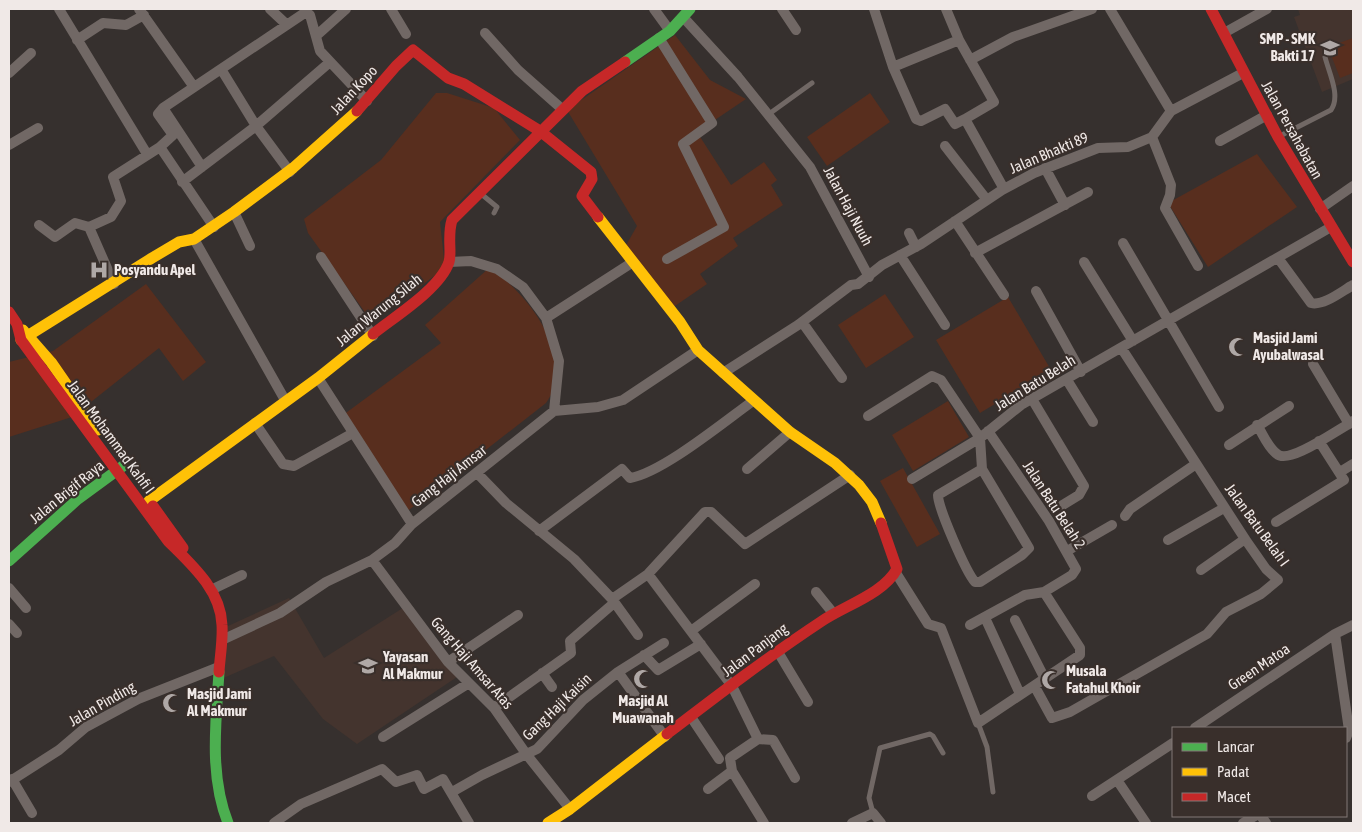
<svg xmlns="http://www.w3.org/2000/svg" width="1362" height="832" font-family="'Asap Condensed',sans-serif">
	<rect width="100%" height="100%" fill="#36302e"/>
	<path fill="#44342e" d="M1298 9H1353V79L1322 92 1294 17 1300 15Z
		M289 598 324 658 406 606 460 675 357 744 323 719 274 656 219 680 217 631Z"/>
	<path fill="#582e1e" d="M675 35 710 80 746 99 697 132 731 185 764 162 777 180 771 185 783 205 733 238 738 246 700 274 707 284 672 308 625 247 637 226 567 110Z
		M1353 38V73L1340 78 1328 47Z
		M436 93H447L494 108 520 140 440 222 445 268 372 322 308 233 304 219 381 160Z
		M870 93 890 122 827 166 807 137Z
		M1257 154 1297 207 1208 267 1168 203Z
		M489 268C528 292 578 359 546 403L405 513 343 415 441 343 425 325Z
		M146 284 206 362 183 381 159 348 72 417 9 437V362L53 351Z
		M885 294 914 337 866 368 838 325Z
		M1008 297 1051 370 980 413 936 340Z
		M948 401 969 437 913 471 892 435Z
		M903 468 940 534 917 547 880 481Z"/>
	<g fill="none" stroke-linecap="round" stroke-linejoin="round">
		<path stroke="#716865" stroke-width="5" d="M769 114 812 83
			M1278 137 1331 110C1341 96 1329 73 1325 57
			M480 193 497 207 494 213
			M978 723 987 747 993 792
			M873 813 869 798 880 748 930 734 933 736 943 753"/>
		<path stroke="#716865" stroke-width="10" d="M59 9 147 154
			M139 9 194 87
			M270 9 286 24
			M391 9 406 34
			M654 9 670 31
			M782 9 796 30
			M874 9 893 67 916 119 921 121 945 109 955 124 965 119
			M946 9 959 40 994 102 965 119 1004 189
			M1110 9 1171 111
			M683 17 738 77 810 167 869 277
			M485 33 518 70 562 109
			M1224 33 1267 9
			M316 36 346 9
			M659 38 712 123 683 144 724 227 667 259
			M77 40 103 23 126 25 144 15
			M970 60 1013 37 1092 9
			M893 67 959 40
			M221 69 256 126 290 172
			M9 73 31 53
			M163 108 202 167
			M1152 137 1171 185 1170 195 1165 208 1198 266
			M1220 141 1267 115
			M9 145 38 128
			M945 146 987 200
			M160 147 214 227
			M1045 168 1065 205
			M182 182 256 126 330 62
			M1320 209 1353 186
			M234 212 250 246
			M955 221 1004 295
			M39 225 55 237 75 223 89 227
			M909 233 916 247
			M194 239 285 400
			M1123 243 1219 407
			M975 253 1088 192
			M900 255 945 325
			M321 257 373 336
			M1278 258 1311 303C1324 306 1342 291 1353 285
			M449 262 471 261 497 269 523 287 546 318 559 361 554 411
			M1084 262 1133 341
			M114 284 89 227 111 217 121 201 113 177 160 147 173 135 158 114 163 108 306 12 310 15 320 51 367 101
			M1036 291 1081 372
			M546 318 633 262
			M802 322 842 378
			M1313 364 1349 424 1353 421
			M723 373 798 325 851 285 858 284 882 265 921 244 1002 190 1034 173 1098 148 1128 147 1152 137 1171 111 1243 73
			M318 378 412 524
			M1067 380 1093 422
			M1032 399 1084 486 1079 495 1061 506
			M868 416 932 376 941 380 980 438 912 479
			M255 423 283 464 294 466 353 433
			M1257 425C1263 434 1268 448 1277 454 1289 465 1335 431 1349 424
			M1229 445 1289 406
			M747 469 790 432
			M982 469 938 495C938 508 966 572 975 582H980L1022 555 1029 548 982 469 980 438 1021 405 1331 227
			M1340 472 1353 464
			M477 473 506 503 574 559 612 599 648 574 705 512H711L745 544 850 475
			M1125 516 1130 509 1196 464
			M1276 522 1344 480 1319 441
			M539 531 622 469 630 478C662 473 725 421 753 401
			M1168 540 1224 508
			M1067 551 1112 525
			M372 560 448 662 494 708 527 755 570 809
			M1201 570 1245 539
			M896 573 928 624 941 628 978 723 1080 655V648L1044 592
			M648 574 732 686 758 739 730 758 732 771 764 823
			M9 588 26 608
			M211 590 242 575
			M816 592 833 613
			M612 599 638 635
			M1015 620 1045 679
			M987 622 1020 694
			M9 624 17 633
			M970 625 1025 595 1044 592 1072 575 1076 569 1049 521 988 431
			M691 631 755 584
			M1335 634 1349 730 1346 738
			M222 640 280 613 326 582 372 560 395 543 412 524 554 411 598 407 623 400 698 350
			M778 652 808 702
			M644 655 658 670 701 644
			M448 662 518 615
			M618 672 665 737
			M542 673 552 687
			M1035 687 1052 718 1070 712 1207 634 1226 612 1261 594 1278 580 1266 569 1245 539 1122 349
			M494 708 571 653 570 641 614 603
			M691 717 719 759
			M1195 728 1335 634 1353 625
			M383 737 469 683
			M758 739 773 740 795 778
			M12 779 32 813
			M1117 780 1146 823
			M9 782 59 750 86 727 138 699 219 667
			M708 789 732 771
			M452 792 482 775 537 749 583 700 618 672 664 643
			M1092 796 1173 743
			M1261 816 1266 823
			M274 823 301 804 382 769 396 782 417 775 424 789 443 779 469 823
			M852 823 873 813 881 823
			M1243 823 1255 816"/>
		<path stroke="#4caf50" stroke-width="11" d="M625 62 670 31 690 9
			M9 561 78 499 123 466
			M219 672C216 722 209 775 228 823"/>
		<path stroke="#ffc107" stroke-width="11" d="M598 217 680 322 698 350 790 432 835 463 859 485 872 502 881 523
			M23 330 51 362 98 430
			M21 340 152 258 179 242 194 239 234 212 293 168 357 111
			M149 501 318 378 373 334
			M548 823 570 809 667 734"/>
		<path stroke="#c62828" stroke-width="11" d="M1211 9 1278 137 1353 262
			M357 111 396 66 413 50 448 78 464 84 540 131 591 172 592 179 582 196 598 217
			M9 312 17 324 21 340 168 541C191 564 221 590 222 625 223 640 220 656 219 672
			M373 334C394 317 440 289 449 262 452 252 447 236 452 220L582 91 625 62
			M153 506 183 548
			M667 734C718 695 769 656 822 621 846 605 883 594 897 569L881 523"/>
	</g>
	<defs>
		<g id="school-bare" transform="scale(1.5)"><path d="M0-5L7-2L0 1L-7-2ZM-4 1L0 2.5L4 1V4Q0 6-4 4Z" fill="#afa8a6" stroke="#392f2b" stroke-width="2.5" paint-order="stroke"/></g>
		<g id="hospital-bare" transform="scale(1.5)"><path d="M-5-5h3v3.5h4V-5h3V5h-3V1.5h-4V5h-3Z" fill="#afa8a6" stroke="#392f2b" stroke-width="2.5" paint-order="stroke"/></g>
		<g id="mosque-bare" transform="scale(1.5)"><path d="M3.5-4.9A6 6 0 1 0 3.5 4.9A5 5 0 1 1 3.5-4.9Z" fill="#afa8a6" stroke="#392f2b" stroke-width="2.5" paint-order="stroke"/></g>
	</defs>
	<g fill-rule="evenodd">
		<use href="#school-bare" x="1330" y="48"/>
		<use href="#hospital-bare" x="99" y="270"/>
		<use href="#mosque-bare" x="1238" y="347"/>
		<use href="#school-bare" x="368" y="666"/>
		<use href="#mosque-bare" x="643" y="679"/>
		<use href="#mosque-bare" x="1051" y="680"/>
		<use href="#mosque-bare" x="172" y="703"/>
	</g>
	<g text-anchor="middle" stroke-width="4.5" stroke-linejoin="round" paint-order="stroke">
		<g font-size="15" font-weight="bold" fill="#f0e9e7" stroke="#392f2b" text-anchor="start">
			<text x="1315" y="44" text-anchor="end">SMP - SMK<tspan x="1315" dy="17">Bakti 17</tspan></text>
			<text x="114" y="275">Posyandu Apel</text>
			<text x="1253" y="343">Masjid Jami<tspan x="1253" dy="17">Ayubalwasal</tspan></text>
			<text x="383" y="662">Yayasan<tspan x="383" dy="17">Al Makmur</tspan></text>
			<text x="1066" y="676">Musala<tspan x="1066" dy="17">Fatahul Khoir</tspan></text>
			<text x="187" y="699">Masjid Jami<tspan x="187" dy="17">Al Makmur</tspan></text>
			<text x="643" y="706" text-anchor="middle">Masjid Al<tspan x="643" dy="17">Muawanah</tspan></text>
		</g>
		<g font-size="15" fill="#f0e9e7" stroke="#392f2b">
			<text transform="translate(354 90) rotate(-47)" y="5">Jalan Kopo</text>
			<text transform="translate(1292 130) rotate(61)" y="5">Jalan Persahabatan</text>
			<text transform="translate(1049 153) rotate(-23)" y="5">Jalan Bhakti 89</text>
			<text transform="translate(848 206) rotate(62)" y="5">Jalan Haji Nuuh</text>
			<text transform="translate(379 310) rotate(-39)" y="5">Jalan Warung Silah</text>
			<text transform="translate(1035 383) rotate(-32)" y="5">Jalan Batu Belah</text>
			<text transform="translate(111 437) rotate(54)" y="5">Jalan Mohammad Kahfi I</text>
			<text transform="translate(449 476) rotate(-38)" y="5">Gang Haji Amsar</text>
			<text transform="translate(67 492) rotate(-39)" y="5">Jalan Brigif Raya</text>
			<text transform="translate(1054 505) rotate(57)" y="5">Jalan Batu Belah 2</text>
			<text transform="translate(1257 525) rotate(54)" y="5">Jalan Batu Belah I</text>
			<text transform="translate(755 650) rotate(-37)" y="5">Jalan Panjang</text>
			<text transform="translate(472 663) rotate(49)" y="5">Gang Haji Amsar Atas</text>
			<text transform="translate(1259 667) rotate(-34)" y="5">Green Matoa</text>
			<text transform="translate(102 704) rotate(-30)" y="5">Jalan Pinding</text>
			<text transform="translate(557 707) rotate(-44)" y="5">Gang Haji Kaisin</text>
		</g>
	</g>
	<rect width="1362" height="832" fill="none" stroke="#f0e9e7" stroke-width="20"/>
	<rect x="1172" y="727" width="175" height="90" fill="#392f2b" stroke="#827976"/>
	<rect x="1182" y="743" width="25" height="8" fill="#4caf50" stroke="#827976"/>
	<text x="1217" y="752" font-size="15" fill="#f0e9e7">Lancar</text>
	<rect x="1182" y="768" width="25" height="8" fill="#ffc107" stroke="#827976"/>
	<text x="1217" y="777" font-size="15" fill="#f0e9e7">Padat</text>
	<rect x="1182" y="793" width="25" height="8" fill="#c62828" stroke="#827976"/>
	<text x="1217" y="802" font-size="15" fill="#f0e9e7">Macet</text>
</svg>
